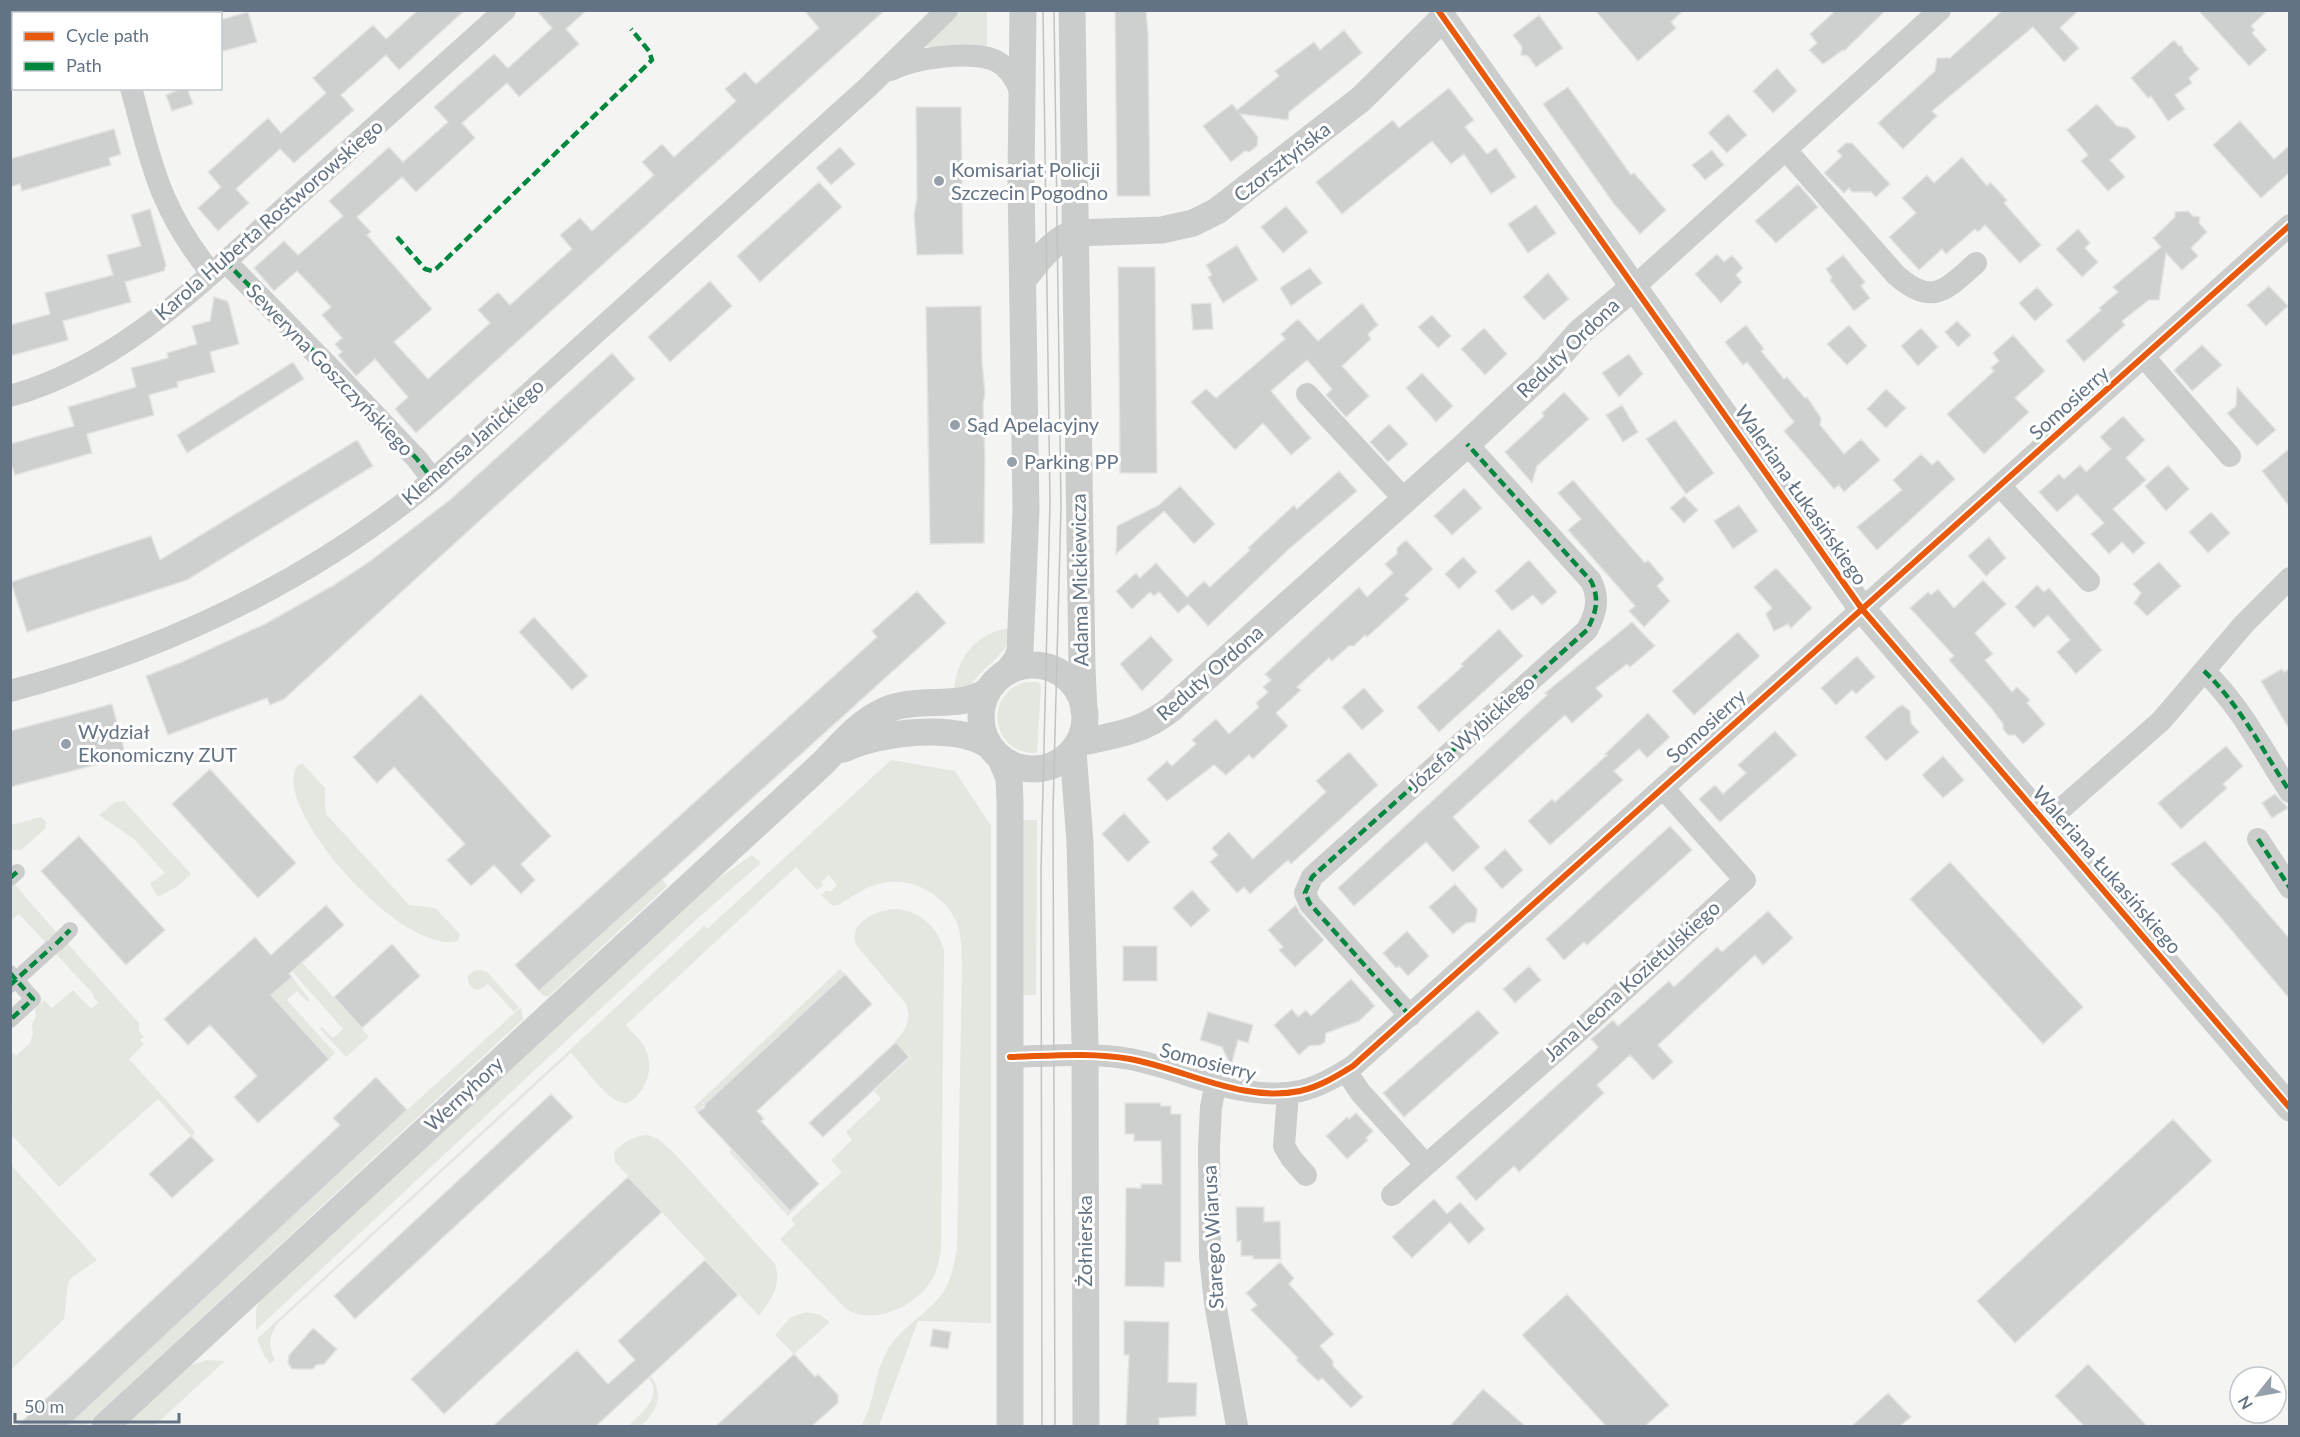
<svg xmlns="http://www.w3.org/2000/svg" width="2300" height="1437" font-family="Lato,sans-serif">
	<rect width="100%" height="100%" fill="#f4f4f2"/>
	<path fill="#e3e7e0" d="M956 11H987V49L927 47 925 43Z
		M1012 628C1008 648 1001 654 987 667 973 680 973 685 954 695 955 659 975 632 1012 628Z
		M1025 682H1037L1041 685 1037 753C992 755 982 695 1025 682Z
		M891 760 955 771 991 826V1323L918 1321 879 1426H861C876 1400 873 1377 886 1353 898 1330 921 1318 937 1300 950 1286 954 1267 957 1249L962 964C961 952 962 938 958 926 946 893 908 874 875 885 861 889 851 898 838 905L833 906 821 895 827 890 830 892 837 885 829 875 821 882 823 885 817 890 796 867 626 1025C630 1031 637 1036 641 1042 655 1060 650 1082 636 1097 630 1102 627 1105 620 1102 603 1096 584 1066 571 1053L277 1324C269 1338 268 1346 275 1360L270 1364 264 1355 257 1339 704 926 707 929Z
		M303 764 325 788V808L327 815 409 905 435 908 460 934 458 941C401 957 267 803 298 765Z
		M124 801 191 874 178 886 158 897 150 884 165 873 134 839 99 815 115 802Z
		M41 817 46 822 45 829 21 850H13L11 847V825Z
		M1020 820H1037L1036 995H1020Z
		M752 855 761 863 698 918 256 1330V1310L261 1298 695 895Z
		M662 879 667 886 549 996H543L539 991Z
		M14 884 57 933 46 943 19 914 11 921V888Z
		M897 909C921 912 939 928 944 951L941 1250C939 1261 937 1272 931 1281 915 1307 871 1327 845 1308L780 1239 795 1224 791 1219 842 1172 831 1160 852 1140 846 1132 881 1099 874 1091 911 1057 895 1041C906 1031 912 1018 906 1004L857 946C845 924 878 909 897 909Z
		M67 943 139 1023V1031L144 1037 140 1040 144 1044 129 1059 195 1132 192 1137 158 1099 59 1187 11 1134V1112L13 1109 10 1105V1050L16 1056 30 1043 33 1034 32 1024 36 1016 35 1009 44 1000 52 1008 73 990 91 1009 98 1003 93 996 94 995 55 953Z
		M302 962 369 1037 346 1057 320 1029 322 1027 333 1038 343 1029 292 971Z
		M840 969 845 974 705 1104 701 1102 704 1105 697 1111 694 1107Z
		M480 970 487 972 519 1007 514 1012 488 984 478 990C471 989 467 983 468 976L474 971Z
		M292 977 310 1000 308 1002 297 991 287 1000 335 1053 329 1059 270 994Z
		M521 1007 523 1019 85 1426H68L407 1110Z
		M648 1135 658 1139 674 1153 775 1264C782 1286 771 1299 759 1316L615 1162 614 1152C625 1141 633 1136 648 1135Z
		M732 1149 789 1211 803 1199 804 1200 788 1216 729 1152Z
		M11 1165 97 1260 70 1279 68 1284 64 1319 11 1370Z
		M807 1312 820 1315 830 1322 794 1354 775 1335 791 1317Z
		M207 1360 225 1361 154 1426H120L188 1366Z
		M651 1377C665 1394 656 1413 641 1426H628C641 1414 663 1397 649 1378Z"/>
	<path fill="#cecfcf" stroke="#e3e3e2" stroke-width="1.5" d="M418 10H465L399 70 386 55 341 95 354 110 294 163 280 149 236 189 249 203 218 231 198 208 221 187 208 172 268 118 281 133 326 93 313 78 373 25 386 39Z
		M536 10H587L566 29 579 44 519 97 507 83 462 123 475 138 416 192 402 177 357 217 371 232 367 235 432 309 394 342 428 379 490 323 478 310 498 292 510 305 572 249 560 235 580 218 592 231 654 175 642 162 662 144 674 157 736 101 725 89 745 72 756 84 819 28 804 10H885L416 433 395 409 408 397 375 359 356 376 338 355 342 352 335 344 342 338 322 315 331 307 297 271 274 291 254 268 284 241 298 255 343 216 329 201 389 147 403 162 448 122 434 107 494 54 508 68 552 28Z
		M1115 10H1146L1148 34 1150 196H1117Z
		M1595 10H1684L1671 22 1676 28 1638 61Z
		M1836 10H1886L1844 51 1843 50 1823 64 1809 50 1817 43 1810 34Z
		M2003 10H2079L2060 28 2079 48 2064 62 2033 27 1932 111 1937 116 1903 149 1878 123 1935 71 1937 58H1950Z
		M2198 10H2268L2251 26 2255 30 2252 33 2267 50 2249 66Z
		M248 12 257 42 220 52V20Z
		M1539 15 1563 48 1536 67 1528 56 1521 55 1522 47 1513 35Z
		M1344 30 1362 53 1289 112 1288 120 1240 114 1258 137 1257 146 1249 152 1245 151 1231 162 1203 126 1232 104 1237 110 1279 76 1275 71 1314 42 1320 50Z
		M2174 40 2179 46H2182L2184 52 2199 69 2189 78 2192 83 2175 95 2185 109 2168 121 2151 96 2148 98 2131 78Z
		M1777 68 1797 91 1773 113 1753 91Z
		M1568 87 1631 175 1634 173 1666 210 1640 234 1614 204 1543 104Z
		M183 88H187L193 104 172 111 166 95Z
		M1449 88 1474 120 1465 127 1487 154 1496 148 1516 177 1491 194 1464 154 1451 164 1432 141 1342 214 1316 182 1393 120 1399 128Z
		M2097 104 2117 126 2128 128 2136 137 2110 160 2125 177 2108 191 2081 161 2088 155 2067 130Z
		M916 107H961L963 254 917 255 914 214 917 198Z
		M1728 114 1747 135 1727 153 1708 133Z
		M2240 121 2274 159 2289 146V173L2261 198 2213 145Z
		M114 129 121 154 109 158 111 165 22 191 20 184 10 187V159Z
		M1846 143H1852L1890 184 1876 197 1871 192H1852L1849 188 1844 193 1824 173 1842 156 1837 151Z
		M840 147 855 164 831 185 816 168Z
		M1712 150 1724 165 1705 180 1692 165Z
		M1962 157 1987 186 1990 182 2007 200 2004 203 2041 245 2020 263 1985 225 1978 232 1975 229 1946 254 1942 249 1919 270 1889 237 1916 213 1902 198 1927 175 1934 183Z
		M819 182 842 207 760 282 737 256Z
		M1798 184 1818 207 1776 243 1755 221Z
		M1536 205 1556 233 1528 253 1508 224Z
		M1286 206 1308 232 1283 253 1261 227Z
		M150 209 166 265 164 271 125 282 131 302 63 321 68 340 10 356V325L50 314 45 293 113 275 107 255 141 246 131 215Z
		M2188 211 2193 216 2200 217 2199 223 2207 232 2191 248 2198 256 2182 270 2166 253 2159 300H2149L2122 321 2125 325 2084 362 2066 341 2101 310 2099 308 2118 292 2113 287 2161 247 2153 238 2175 217V212Z
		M2078 229 2090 243 2085 248 2098 262 2082 277 2056 249Z
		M1237 245 1258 280 1223 303 1208 277 1212 275 1206 265Z
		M1717 254 1724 262 1732 255 1743 268 1736 275 1742 282 1721 303 1695 274Z
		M1843 255 1865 282 1861 286 1870 298 1854 311 1830 280 1832 278 1826 269Z
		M1118 267H1155L1157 473H1120Z
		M1310 268 1322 283 1291 306 1280 288Z
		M1548 273 1569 299 1544 320 1523 297Z
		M710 281 732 306 670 362 648 337Z
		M2269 286 2288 306 2266 326 2247 305Z
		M2037 287 2053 305 2035 321 2019 303Z
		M214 297 227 301 229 305 239 344 210 352 215 372 177 382 178 387 149 395 154 415 87 434 92 453 15 475 10 461V444L74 426 68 407 136 387 131 368 168 358 167 353 197 344 192 326 210 321Z
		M1211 303 1213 329 1193 330 1191 304Z
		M1362 303 1378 325 1368 334 1371 339 1342 366 1369 396 1346 417 1326 395 1332 389 1307 360 1271 391 1311 438 1291 455 1263 423 1235 450 1191 402 1206 389 1216 398 1285 339 1281 334 1298 319 1318 341Z
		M981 306 982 362 985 393 983 404 985 459 984 543 930 544 926 307Z
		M1432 315 1451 336 1438 348 1418 327Z
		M1957 321 1971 335 1958 347 1945 332Z
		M1746 325 1764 349 1761 351 1784 379 1787 377 1805 398 1807 397 1821 418 1820 425 1844 454 1861 439 1880 460 1844 492 1839 485 1834 489 1784 431 1794 422 1747 362 1743 365 1725 342Z
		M1849 325 1867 346 1847 365 1827 344Z
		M1484 328 1507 354 1485 375 1461 349Z
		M1921 328 1938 347 1918 366 1901 346Z
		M2013 335 2045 371 2015 398 2029 412 1984 454 1947 414 1994 371 1991 368 1999 361 1993 353Z
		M2202 345 2222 365 2192 391 2174 370Z
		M612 353 635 379 284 699 270 705 267 698 168 735 146 676 182 662 267 623 334 585 369 562 451 499Z
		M1629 354 1643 374 1619 397 1602 373Z
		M293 362 304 379 187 453 177 435Z
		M1422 373 1453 406 1436 422 1406 388Z
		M2237 387 2276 430 2257 446 2227 413 2236 406Z
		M1886 389 1906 408 1886 428 1867 409Z
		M1564 392 1589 419 1537 466 1532 483 1505 452 1544 416 1542 413Z
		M1622 405 1638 432 1623 442 1606 415Z
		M2123 416 2145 440 2126 458 2146 480 2113 509 2145 543 2133 554 2122 542 2109 554 2091 534 2104 523 2077 494 2057 512 2039 492 2059 474 2064 479 2080 465 2086 472 2111 449 2100 437Z
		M1675 420 1714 473 1686 494 1646 439Z
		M1389 424 1408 444 1388 462 1370 442Z
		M357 440 373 466 187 580 27 632 11 582 151 536 160 560Z
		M2289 449V506L2262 471Z
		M1921 454 1932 465 1938 460 1955 479 1877 550 1857 527 1902 490 1893 480Z
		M2168 465 2189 489 2166 511 2145 486Z
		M1339 471 1357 491 1289 549 1208 626 1188 604 1178 613 1159 592 1154 596 1150 592 1132 609 1116 591 1136 573 1140 578 1156 563 1187 597 1204 581 1210 587 1250 550 1248 548 1294 505 1297 509Z
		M1573 480 1645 563 1648 560 1664 579 1657 586 1670 601 1644 627 1629 611 1635 606 1568 530 1581 519 1558 493Z
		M1180 486 1215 524 1194 544 1164 511 1116 554 1117 526 1159 505Z
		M1464 488 1482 508 1452 535 1434 516Z
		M1684 496 1698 510 1684 523 1670 508Z
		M1739 505 1758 531 1733 549 1714 521Z
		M2211 512 2230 533 2208 553 2189 532Z
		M1989 537 2006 558 1986 576 1968 556Z
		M1406 540 1433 569 1405 595 1409 599 1367 637 1365 635 1354 646H1349L1332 661 1329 658 1297 687 1301 690 1276 713 1288 726 1253 759 1249 755 1226 775 1214 765 1167 801 1147 779 1167 761 1172 766 1196 744 1192 740 1216 719 1229 734 1259 707 1256 703 1268 692 1263 687 1271 680 1265 674 1359 587 1367 597 1393 573 1385 564 1397 554V548Z
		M1463 557 1477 572 1459 589 1445 574Z
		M1529 560 1557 592 1542 605 1533 595 1512 611 1495 591Z
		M2159 562 2181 586 2147 616 2134 603 2141 593 2133 584Z
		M1776 568 1812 608 1791 628 1788 624 1774 631 1766 614 1772 608 1754 587Z
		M1983 580 2006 604 1975 633 1993 654 1985 660 2012 692 2017 687 2030 700 2027 703 2045 724 2023 744 2015 735H2008L2003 729V724L1992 709 1949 660 1954 656 1910 608 1928 592 1931 595 1938 589 1954 608Z
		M2037 585 2044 592 2049 588 2102 650 2076 674 2057 652 2070 640 2048 615 2034 628 2015 607Z
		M917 591 946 623 539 991 515 965 877 637 872 631Z
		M534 617 588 676 572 690 519 632Z
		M1632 622 1655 646 1630 667 1627 664 1596 688 1603 696 1572 723 1565 715 1453 817 1480 847 1453 872 1426 842 1354 906 1338 888 1547 695 1545 693Z
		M1499 629 1523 656 1439 732 1417 707 1463 666 1461 664Z
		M1738 632 1760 656 1694 715 1672 691Z
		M1151 636 1173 660 1142 691 1120 664Z
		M1857 656 1875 677 1856 694 1852 690 1836 705 1821 688Z
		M2282 669 2284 672 2289 669V729L2261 681Z
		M1364 688 1384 711 1362 730 1342 707Z
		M421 694 551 836 521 864 535 880 521 894 494 865 471 886 447 860 465 844 394 767 377 783 353 757Z
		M112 704 126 757 10 787V731Z
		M1902 705 1910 711 1911 723 1919 732 1886 761 1865 737 1897 708Z
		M1648 713 1670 737 1647 758 1639 749 1614 771 1623 780 1550 845 1528 821 1552 799 1555 802 1607 755 1605 754Z
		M1775 731 1797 755 1720 822 1699 799 1715 785 1723 794 1746 773 1738 765Z
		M2226 746 2243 766 2223 784 2227 788 2181 829 2158 803Z
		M1349 752 1378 785 1291 864 1288 860 1250 894 1244 887 1237 893 1210 862 1218 855 1212 848 1229 832 1253 859 1326 792 1316 781Z
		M1943 756 1964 780 1943 798 1922 775Z
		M210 769 296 863 258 898 172 804Z
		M2275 794 2288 808 2272 818 2262 803Z
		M1124 813 1150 842 1128 862 1102 834Z
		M1670 826 1692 850 1587 945 1584 942 1564 960 1546 939Z
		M79 836 165 930 126 965 41 871Z
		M2205 841 2289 938V998L2217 913 2171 864Z
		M1505 849 1523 870 1502 889 1484 868Z
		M1950 862 2083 1007 2043 1044 1910 899Z
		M1455 884 1477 909V913L1475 922 1466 923 1453 934 1429 907Z
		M1192 890 1210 910 1191 927 1173 908Z
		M326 905 344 925 289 974 292 977 271 995 329 1059 258 1123 234 1097 257 1076 210 1025 188 1045 164 1019 255 937 271 955Z
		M1296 905 1300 913 1324 940 1295 967 1279 950 1283 947 1268 930Z
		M1768 911 1793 938 1763 965 1755 955 1658 1045 1673 1062 1653 1080 1630 1055 1597 1085 1604 1093 1519 1172 1514 1166 1476 1201 1456 1177 1595 1051 1598 1047 1591 1039 1613 1020 1618 1026 1669 981 1674 987 1717 947 1722 952Z
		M1407 931 1429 956 1408 976 1399 966 1396 968 1383 953Z
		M392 944 420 976 362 1028 334 997Z
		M1123 946H1157V981H1123Z
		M1529 966 1541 980 1515 1003 1503 989Z
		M845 974 872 1004 757 1111 764 1119 761 1121 819 1184 790 1211 697 1112 705 1107 704 1105Z
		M1351 979 1375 1006 1359 1021 1326 1033 1325 1042 1320 1045 1309 1046 1299 1055 1274 1025 1292 1009 1298 1017 1306 1010 1311 1016Z
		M1478 1010 1499 1033 1404 1117 1383 1093Z
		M1208 1012 1253 1025 1248 1043 1238 1040 1231 1066 1222 1047 1200 1040Z
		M896 1042 909 1057 823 1137 809 1123Z
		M376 1077 407 1110 68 1426H17L340 1125 333 1118Z
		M551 1094 573 1117 355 1319 334 1296Z
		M1125 1103H1161V1106H1171V1114H1181V1262H1165L1164 1287 1125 1286 1126 1188H1141V1184H1162L1161 1141H1134V1134H1125Z
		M1356 1113 1373 1131 1366 1138 1368 1140 1347 1159 1326 1136 1347 1117 1349 1119Z
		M2173 1119 2212 1161 2015 1343 1977 1301Z
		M191 1136 214 1160 172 1198 149 1174Z
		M628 1177 662 1212 444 1414 411 1379Z
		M1434 1199 1447 1214 1460 1202 1485 1229 1469 1244 1450 1222 1412 1258 1392 1237Z
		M1236 1207H1264V1222L1280 1221 1281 1259H1253V1256H1241V1241L1237 1242Z
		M705 1260 738 1295 596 1426H493L577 1350 608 1384 635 1360 618 1341Z
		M1280 1262 1294 1278 1289 1284 1334 1334 1320 1346 1333 1361V1366L1363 1397 1351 1408 1322 1378 1318 1381 1296 1360 1298 1358 1251 1310 1257 1305 1246 1293Z
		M1567 1294 1669 1405 1645 1426H1606L1522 1335Z
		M1124 1321 1169 1322 1168 1382 1197 1383 1196 1416 1159 1418V1426H1126L1129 1355H1124Z
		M313 1328 337 1349 324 1364 316 1365 313 1369H292L288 1363 289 1355Z
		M933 1329 951 1332 948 1349 930 1346Z
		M794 1354 815 1377 818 1374 838 1395V1403L812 1426H716Z
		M2088 1364 2147 1426H2084L2055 1396Z
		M1483 1389 1525 1426H1450Z
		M1888 1393 1911 1417 1900 1426H1852Z"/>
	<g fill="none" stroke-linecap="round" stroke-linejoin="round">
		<path stroke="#cbcdcd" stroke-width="16" d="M10 878 17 872
			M56 944 70 930
			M10 973 33 999 10 1020
			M10 985 51 948"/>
		<path stroke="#cbcdcd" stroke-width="22" d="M110 10V14
			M891 70C912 58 976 49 998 62 1010 69 1018 83 1022 97
			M131 88C141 124 149 161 163 194 175 223 192 249 211 273
			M1786 150 1896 275C1932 307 1946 290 1976 263
			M225 261 338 376 417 459 433 480
			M1635 286 1940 10
			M2144 357 2230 456
			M1307 394 1405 500
			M10 396C123 365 207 277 292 201 363 138 434 74 505 10
			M2000 486 2089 581
			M2204 671C2240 705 2263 751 2290 792
			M10 691C166 650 309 582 433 480L868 87 947 10
			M2045 823 2161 721 2244 624 2290 578
			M2258 839 2290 888
			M1410 1016 1310 904 1305 893 1312 877 1587 630C1596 613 1600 599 1591 581L1467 444
			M1010 1057C1049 1056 1091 1052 1130 1059 1185 1069 1242 1103 1300 1091 1319 1087 1337 1076 1353 1066L2290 225
			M1346 1071 1360 1092 1426 1165 1586 1025 1745 880 1663 788
			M1216 1082 1211 1107 1209 1147 1210 1257 1215 1303 1237 1426
			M1288 1093 1284 1146 1291 1158 1306 1175
			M1392 1195 1426 1165"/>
		<path stroke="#cbcdcd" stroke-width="27" d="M1072 10 1082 669 1084 711
			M1023 280C1037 262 1051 242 1073 233L1162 230 1193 223 1217 211 1361 99 1443 18 1862 609 2290 1108
			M981 717a52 52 0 1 1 104 0a52 52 0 1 1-104 0Z
			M1008 671 1016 661 1020 651 1026 510 1021 181 1023 10
			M1078 743C1114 735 1141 733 1171 709L1467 444 1549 367 1580 332 1635 286
			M844 749C878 732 956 723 988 745
			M1073 751 1080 842 1085 1044 1086 1426
			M1001 759 1009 778 1010 801V1426
			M105 1426 823 763C846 739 868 711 903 705 933 699 961 708 988 691"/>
		<path stroke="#c1c3c3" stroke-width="1.5" d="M1054 10 1061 506 1053 810 1055 1426
			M1042 1426 1041 870 1050 502 1043 10"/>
		<path stroke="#00873e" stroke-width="4.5" stroke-dasharray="9 4.5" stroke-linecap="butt" d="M397 237 425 269 432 271 437 268 652 60 649 51 631 29
			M225 261 338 376 417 459 433 480
			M2204 671C2240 705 2263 751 2290 792
			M2258 839 2290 888
			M10 878 17 872
			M56 944 70 930
			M10 973 33 999 10 1020
			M10 985 51 948
			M1410 1016 1310 904 1305 893 1312 877 1587 630C1596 613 1600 599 1591 581L1467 444"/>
		<g stroke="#fff" stroke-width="10">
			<path id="cycleway" d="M1438 10 1862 609 2290 1108
				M1010 1057C1049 1056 1091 1052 1130 1059 1185 1069 1242 1103 1300 1091 1319 1087 1337 1076 1353 1066L2290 225"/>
		</g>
		<use href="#cycleway" stroke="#e8590c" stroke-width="6"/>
	</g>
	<g fill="#96a0aa" stroke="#fff" stroke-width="2">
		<circle cx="939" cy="181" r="6"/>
		<circle cx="955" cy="425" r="6"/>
		<circle cx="1012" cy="462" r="6"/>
		<circle cx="66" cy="744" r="6"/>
	</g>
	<g text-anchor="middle" stroke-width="6" stroke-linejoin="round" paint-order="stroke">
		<g font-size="20" fill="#637383" stroke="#fff">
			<text transform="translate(1282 162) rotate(-38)" y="7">Czorsztyńska</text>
			<text transform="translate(269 220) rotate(-41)" y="7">Karola Huberta Rostworowskiego</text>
			<text transform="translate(1568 348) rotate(-44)" y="7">Reduty Ordona</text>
			<text transform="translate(330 370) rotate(46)" y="7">Seweryna Goszczyńskiego</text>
			<text transform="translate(2069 403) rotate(-42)" y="7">Somosierry</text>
			<text transform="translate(473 442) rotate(-41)" y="7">Klemensa Janickiego</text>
			<text transform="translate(1801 495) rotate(55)" y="7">Waleriana Łukasińskiego</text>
			<text transform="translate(1080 580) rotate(-91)" y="7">Adama Mickiewicza</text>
			<text transform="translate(1210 673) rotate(-41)" y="7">Reduty Ordona</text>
			<text transform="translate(1706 726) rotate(-42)" y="7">Somosierry</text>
			<text transform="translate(1471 734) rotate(-42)" y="7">Józefa Wybickiego</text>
			<text transform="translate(2107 870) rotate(49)" y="7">Waleriana Łukasińskiego</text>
			<text transform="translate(1632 981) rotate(-42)" y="7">Jana Leona Kozietulskiego</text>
			<text transform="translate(1208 1062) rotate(15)" y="7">Somosierry</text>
			<text transform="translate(464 1094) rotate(-43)" y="7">Wernyhory</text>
			<text transform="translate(1213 1237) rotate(-93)" y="7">Starego Wiarusa</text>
			<text transform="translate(1085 1241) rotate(-90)" y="7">Żołnierska</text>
		</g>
		<g font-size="20" fill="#637383" stroke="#fff" text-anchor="start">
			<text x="951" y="177">Komisariat Policji<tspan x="951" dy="23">Szczecin Pogodno</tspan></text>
			<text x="967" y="432">Sąd Apelacyjny</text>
			<text x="1024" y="469">Parking PP</text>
			<text x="78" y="739">Wydział<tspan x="78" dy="23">Ekonomiczny ZUT</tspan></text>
		</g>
	</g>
	<rect width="2300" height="1437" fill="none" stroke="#637383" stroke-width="24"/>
	<rect x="12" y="12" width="210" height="78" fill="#ffffff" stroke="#c1c7cd" stroke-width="1.5"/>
	<rect x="24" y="32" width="30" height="9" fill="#e8590c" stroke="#c1c7cd" stroke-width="1.5"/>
	<text x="66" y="42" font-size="18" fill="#637383">Cycle path</text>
	<rect x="24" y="62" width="30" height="9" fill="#00873e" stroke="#c1c7cd" stroke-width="1.5"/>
	<text x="66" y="72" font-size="18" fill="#637383">Path</text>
	<g transform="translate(2258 1395) rotate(239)"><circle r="28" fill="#ffffff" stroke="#c1c7cd" stroke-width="1.5"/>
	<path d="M0-4.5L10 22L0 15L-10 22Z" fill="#96a0aa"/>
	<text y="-9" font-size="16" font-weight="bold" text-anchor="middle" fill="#637383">N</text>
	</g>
	<path d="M15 1413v9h164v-9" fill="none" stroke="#637383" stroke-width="3"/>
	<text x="24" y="1413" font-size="18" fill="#637383" stroke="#ffffff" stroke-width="4.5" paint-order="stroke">50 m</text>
</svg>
